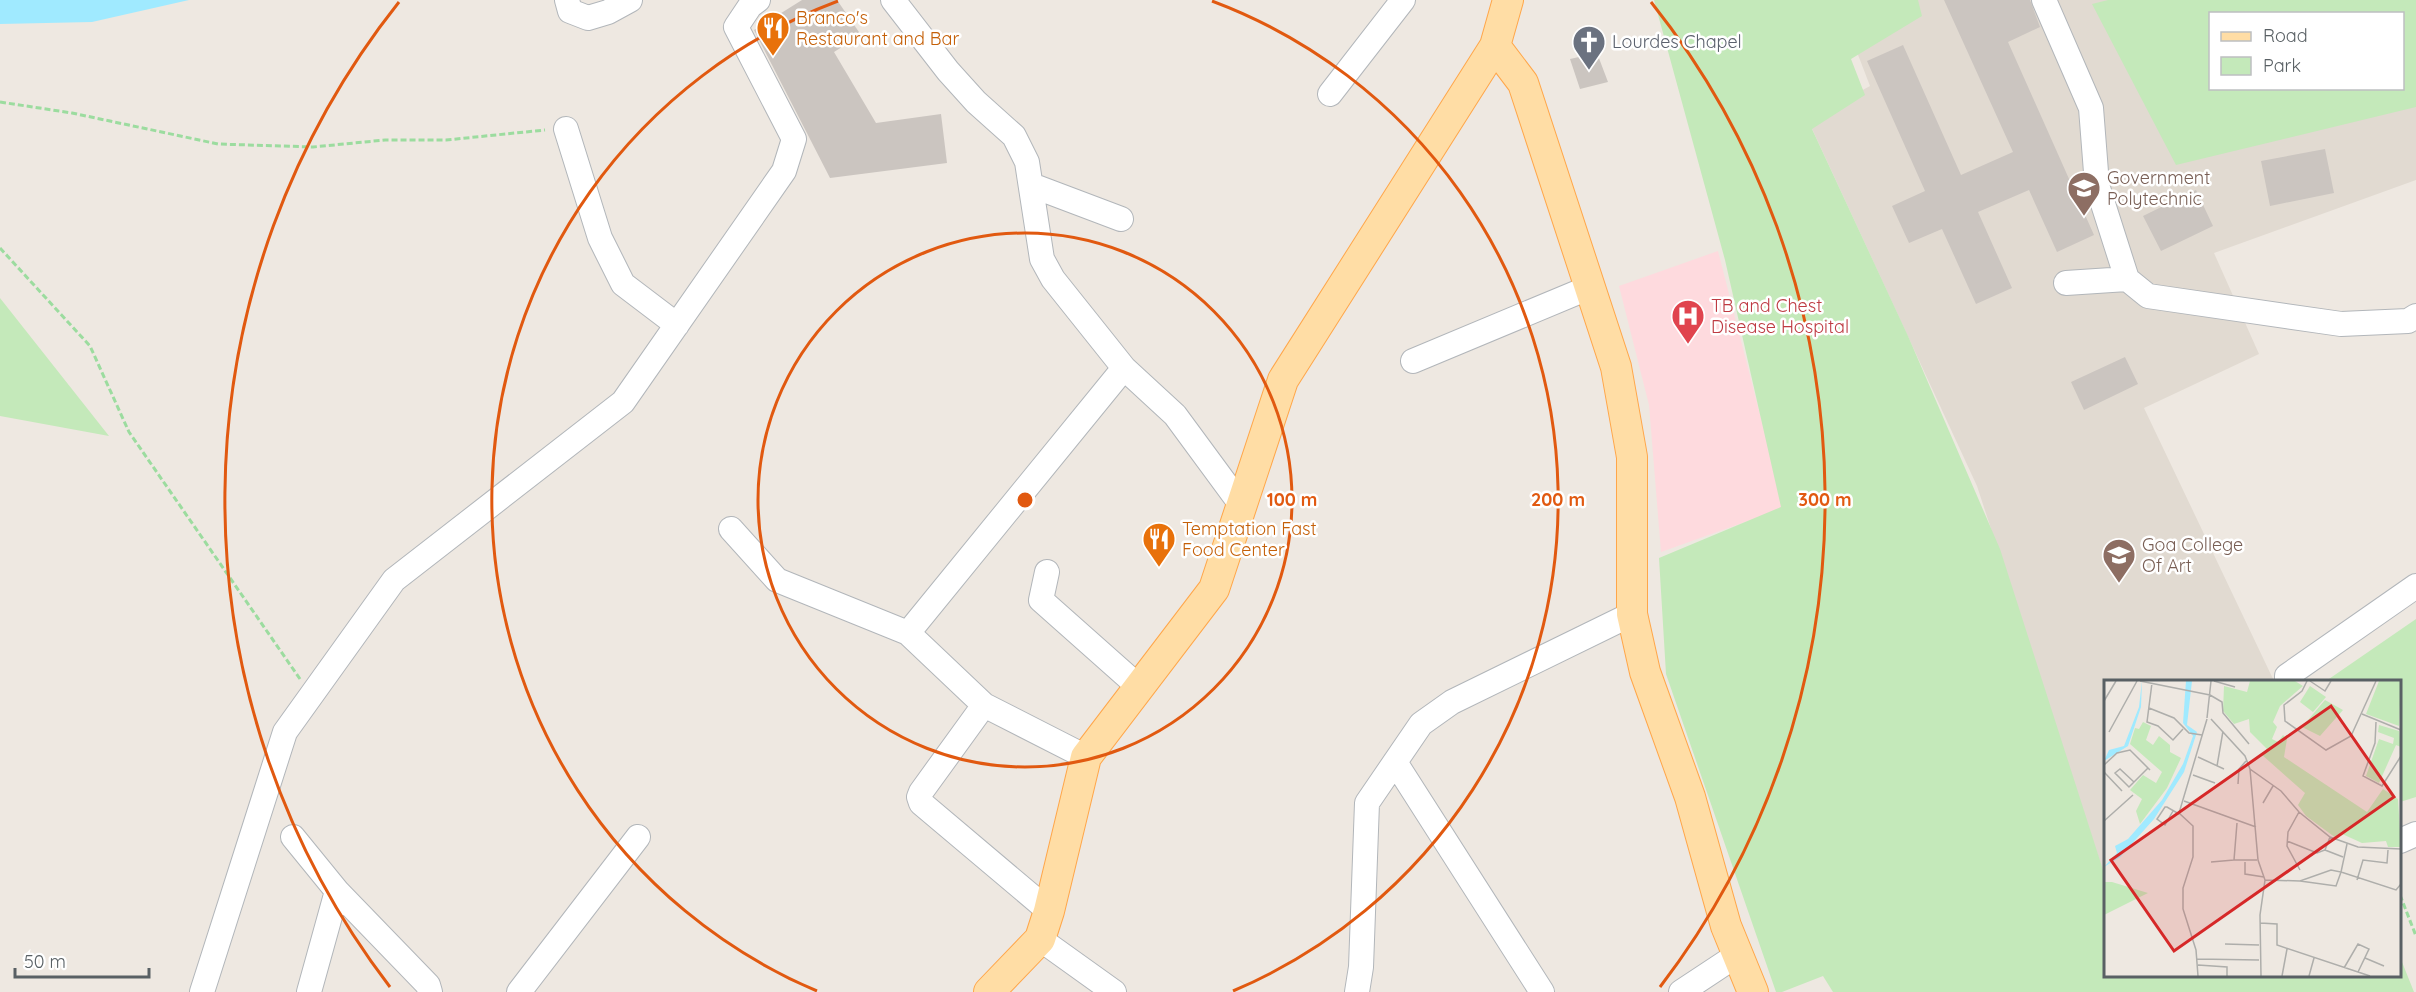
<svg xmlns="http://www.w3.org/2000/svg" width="2416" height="992" font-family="Quicksand,sans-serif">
	<rect width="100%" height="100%" fill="#eee8e1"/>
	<path fill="#e1dad1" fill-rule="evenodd" d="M1837 0H2416V180L2214 253 2259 354 2144 408 2274 681 2106 682 2105 877 1977 486 1808 120 1870 86ZM2210 14H2402V88H2210Z"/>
	<path fill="#fedade" d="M1718 251 1784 508 1661 552 1649 405 1619 286Z"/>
	<path fill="#c4e9ba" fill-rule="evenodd" d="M1654 0H1918L1922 16 1851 59 1865 95 1812 129 1908 336 2000 549 2105 876 2106 976H2400V957L2414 992H1833L1823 976 1782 992H1776L1666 674 1659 558 1781 507 1725 260Z
		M2108 0H2416V107L2176 165 2092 4ZM2210 14H2402V88H2210Z
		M0 298 109 436 0 416Z
		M2416 619V797L2400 802V682L2326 681Z"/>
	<path fill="#a0eaff" d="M0 0H189L92 22 0 24Z"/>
	<path fill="#cbc5c0" d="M802 0H837L861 35 834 52 876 123 941 114 947 163 830 178 754 30Z
		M1944 0H2030L2040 27 2008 42 2094 235 2057 252 2029 190 1978 212 2012 288 1976 304 1942 229 1909 243 1892 206 1925 191 1867 61 1903 45 1961 175 2013 152Z
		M1597 53 1608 82 1580 89 1570 59Z
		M2325 149 2334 193 2270 206 2261 161Z
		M2196 190 2213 226 2161 251 2143 216Z
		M2125 357 2138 384 2084 410 2071 382Z"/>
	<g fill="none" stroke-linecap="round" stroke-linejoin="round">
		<g stroke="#b2b6ba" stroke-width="26">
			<path id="minor" d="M567 0 570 11 588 18 608 12 630 0
				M893 0 948 71 976 102 1014 136 1027 162 1042 259 1053 279 1124 368 1175 415 1242 506
				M2044 0 2091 108 2097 185 2127 279 2148 296 2341 324 2408 321 2416 316
				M1330 94 1403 0
				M566 129 600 238 623 284 677 325
				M1031 185 1121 219
				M2066 283 2127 279
				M1413 361 1588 288
				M731 529 777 580 908 633
				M1047 572 1041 600 1139 687
				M2287 682V676L2416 586
				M984 705 921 792 919 797 921 803 1049 911
				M1086 757 984 705 908 633 1124 368
				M1395 762 1542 992
				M293 837 337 891 309 992
				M2400 841 2416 834
				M337 891 428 985 430 992
				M1040 939 1114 992
				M202 992 285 732 394 580 623 402 784 171 794 139 736 27 750 6 758 0
				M519 992 638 837
				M1357 992 1361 967 1367 803 1421 724 1452 702 1632 614
				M1681 992 1737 955"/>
		</g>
		<g stroke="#ffa649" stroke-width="32">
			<path id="major" d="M1508 0 1495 46 1523 83 1616 367 1632 457V614L1645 672 1690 797 1726 926 1753 992
				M989 992 1040 939 1049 911 1086 757 1214 589 1283 380 1495 46"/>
		</g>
		<path stroke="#9cdc9f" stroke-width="3" stroke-dasharray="6 3" stroke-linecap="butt" d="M0 102 72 113 218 144 313 147 385 140H446L545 130
			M0 248 90 346 129 432 300 679
			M2400 895 2416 936"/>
		<use href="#minor" stroke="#fff" stroke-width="24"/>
		<use href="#major" stroke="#ffdda5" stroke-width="30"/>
	</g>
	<g fill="none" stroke="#e15910" stroke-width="3">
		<circle cx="1025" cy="500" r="267"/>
		<path d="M817 991A533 533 0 0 1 838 1M1212 1A533 533 0 0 1 1233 991"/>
		<path d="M390 987A800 800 0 0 1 399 2M1651 2A800 800 0 0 1 1660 987"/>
	</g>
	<defs>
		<g id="restaurant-pin" transform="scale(1.725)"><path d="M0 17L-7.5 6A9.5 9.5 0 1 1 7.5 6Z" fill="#e8710a" stroke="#fff"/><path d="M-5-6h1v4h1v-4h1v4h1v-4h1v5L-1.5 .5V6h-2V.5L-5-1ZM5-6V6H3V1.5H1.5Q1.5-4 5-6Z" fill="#fff"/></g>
		<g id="church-pin" transform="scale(1.725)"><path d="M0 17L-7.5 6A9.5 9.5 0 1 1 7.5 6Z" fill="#6b7280" stroke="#fff"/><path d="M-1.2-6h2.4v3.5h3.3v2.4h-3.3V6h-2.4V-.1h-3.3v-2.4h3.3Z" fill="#fff"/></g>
		<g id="university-pin" transform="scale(1.725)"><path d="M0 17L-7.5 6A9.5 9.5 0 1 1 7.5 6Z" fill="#8d6e63" stroke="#fff"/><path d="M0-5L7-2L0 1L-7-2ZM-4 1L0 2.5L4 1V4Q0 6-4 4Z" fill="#fff"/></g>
		<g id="hospital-pin" transform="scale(1.725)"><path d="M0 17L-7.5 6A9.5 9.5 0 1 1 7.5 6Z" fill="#e0444e" stroke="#fff"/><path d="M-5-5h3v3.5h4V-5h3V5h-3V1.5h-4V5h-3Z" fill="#fff"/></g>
	</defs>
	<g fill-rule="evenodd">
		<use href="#restaurant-pin" x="773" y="28"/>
		<use href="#church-pin" x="1589" y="42"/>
		<use href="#university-pin" x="2084" y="188"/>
		<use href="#hospital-pin" x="1688" y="316"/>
		<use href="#restaurant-pin" x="1159" y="539"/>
		<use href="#university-pin" x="2119" y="555"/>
	</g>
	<g text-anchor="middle" stroke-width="5" stroke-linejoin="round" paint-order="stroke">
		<g font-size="18" fill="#c56008" stroke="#fff" text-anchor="start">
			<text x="796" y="24">Branco's<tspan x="796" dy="21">Restaurant and Bar</tspan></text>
			<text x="1182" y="535">Temptation Fast<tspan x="1182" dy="21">Food Center</tspan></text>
		</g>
		<g font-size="18" fill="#5b616d" stroke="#fff" text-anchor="start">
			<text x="1612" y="48">Lourdes Chapel</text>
		</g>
		<g font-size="18" fill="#785e54" stroke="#fff" text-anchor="start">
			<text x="2107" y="184">Government<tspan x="2107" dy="21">Polytechnic</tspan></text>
			<text x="2142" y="551">Goa College<tspan x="2142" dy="21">Of Art</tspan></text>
		</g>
		<g font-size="18" fill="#be3a42" stroke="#fff" text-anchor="start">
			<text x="1711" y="312">TB and Chest<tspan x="1711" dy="21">Disease Hospital</tspan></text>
		</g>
	</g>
	<g transform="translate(2104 680)">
		<rect width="297" height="297" fill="#eee8e1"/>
		<path d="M146 1H191L199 6 176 26 169 42 173 47 168 59 174 62 179 55 183 59 180 77 263 132 279 109 294 119 297 167H284L282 161 258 163 236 153 232 158 202 136 194 125 201 113 157 74 163 69 146 52 145 39 130 44 119 31 120 6 143 12ZM275 1H297L295 46 262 34ZM206 6 222 17 209 32 196 22ZM221 20 239 30 216 56 198 47ZM39 42 47 46 42 60 49 65 55 56 66 65V72L77 78 63 108 36 144 32 131 38 119 26 110 39 95 52 103 58 92 26 64 31 48 35 49ZM275 45 295 51 297 67 292 65 275 103 262 96 275 59 289 64 290 58 274 52ZM0 202H8L44 213 0 235Z" fill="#c4e9ba"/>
		<path d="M38 1 37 27 24 66 0 81 5 70 20 66 35 27ZM82 1H88L83 45 93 52 80 92 50 139 16 177 0 187 13 173 11 166 24 159 58 120 79 84 89 56 79 43Z" fill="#a0eaff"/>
		<path fill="none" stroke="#aeaeab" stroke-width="1.5" d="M36 1 106 15M110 1 131 7M203 1 198 11 180 25 181 41 222 70 247 56 272 1M206 1 221 11 227 1M48 3 43 42 54 46 69 60 79 49M106 15 118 22 119 33 145 64M0 21 12 1M45 28 70 38 85 53 98 55M258 34 297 50M103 38 107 1M107 39 141 76 146 89 177 111 195 132 226 157 254 167 297 169M272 42 271 63 259 96 278 106 297 76M5 52 33 1M94 77 120 89M0 85 13 73 26 70 46 90M113 86 119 51M146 89 154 180 161 200 156 235 157 296M0 92 18 111M89 95 111 103M30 102 16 89 11 93 25 107 44 88M134 104 135 89 142 81M80 121 152 147M159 123 169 106M69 131 61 145 53 139 61 127H63L75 134M195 132 184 152 183 166 196 190M0 141 29 115M133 143 130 180H153M183 161 213 173 221 170 226 157M243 164 237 192 292 210 297 204M221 170 239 177M107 182 130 180M141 182V194L160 197M161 200 196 201 227 190 237 192 232 206 196 201M253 200 259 180 283 183 284 170M156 243 173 244V265L266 296M121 264 155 265M261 278 280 286M93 279 155 280M94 285 123 287V296M240 288 254 264 265 269 254 292M94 296 92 270 79 229V208L89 177V146L75 133 103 39M178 296 183 269M205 296 210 278"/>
		<path fill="#d62828" fill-opacity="0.15" stroke="#d62828" stroke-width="3" d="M227 26 290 117 70 271 7 180Z"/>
		<rect width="297" height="297" fill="none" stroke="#596064" stroke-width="3"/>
	</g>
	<circle cx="1025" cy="500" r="9" fill="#e15910" stroke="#fff" stroke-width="3"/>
	<g font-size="18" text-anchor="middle" font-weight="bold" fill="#e15910" stroke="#fff" stroke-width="5" stroke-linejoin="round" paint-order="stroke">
		<text x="1292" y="506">100 m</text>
		<text x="1558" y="506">200 m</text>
		<text x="1825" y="506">300 m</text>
	</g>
	<rect x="2209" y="12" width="195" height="78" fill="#ffffff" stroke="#bdbfc1" stroke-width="1.5"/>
	<rect x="2221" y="32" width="30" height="9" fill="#ffdda5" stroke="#bdbfc1" stroke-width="1.5"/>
	<text x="2263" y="42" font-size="18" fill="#596064">Road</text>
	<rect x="2221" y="57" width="30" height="18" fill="#c4e9ba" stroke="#bdbfc1" stroke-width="1.5"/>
	<text x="2263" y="72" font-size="18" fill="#596064">Park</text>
	<path d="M15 968v9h134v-9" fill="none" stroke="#596064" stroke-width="3"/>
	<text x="24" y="968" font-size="18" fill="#596064" stroke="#ffffff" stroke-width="4.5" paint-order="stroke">50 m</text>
</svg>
